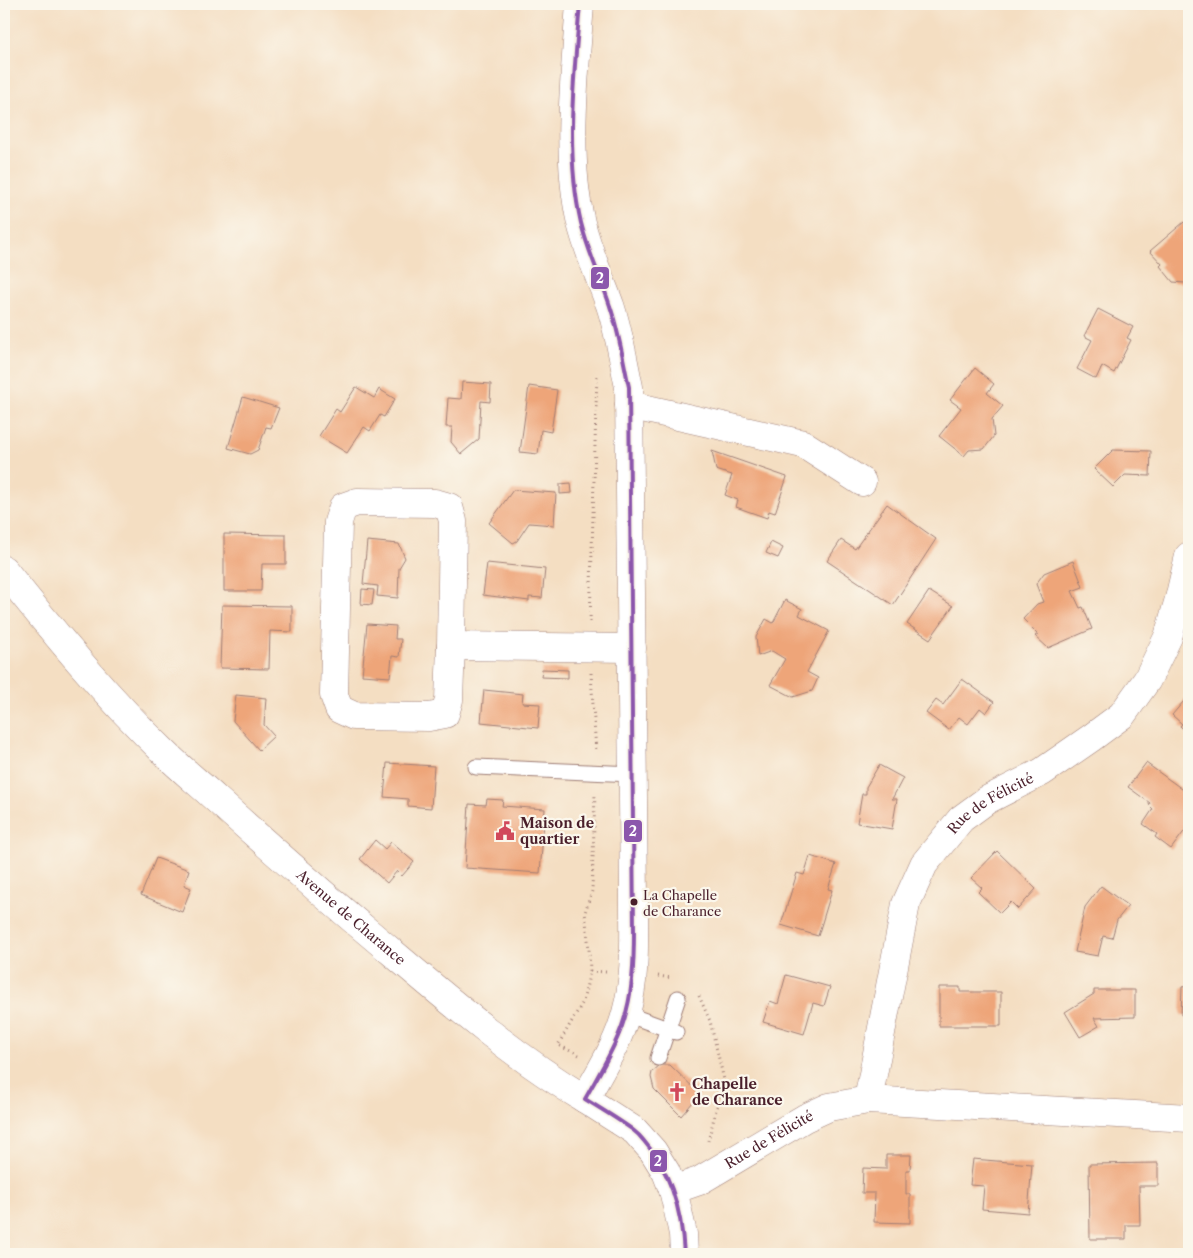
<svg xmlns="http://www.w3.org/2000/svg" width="1193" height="1258" font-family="'Libre Caslon Text',serif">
	<rect width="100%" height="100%" fill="#fbf7ec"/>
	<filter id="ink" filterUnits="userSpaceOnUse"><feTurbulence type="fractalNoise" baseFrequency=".02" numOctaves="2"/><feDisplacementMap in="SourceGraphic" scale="10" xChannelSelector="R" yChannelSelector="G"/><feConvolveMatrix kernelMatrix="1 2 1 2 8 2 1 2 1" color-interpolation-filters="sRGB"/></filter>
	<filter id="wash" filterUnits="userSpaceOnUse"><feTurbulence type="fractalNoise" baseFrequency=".0096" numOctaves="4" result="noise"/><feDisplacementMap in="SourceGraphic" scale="20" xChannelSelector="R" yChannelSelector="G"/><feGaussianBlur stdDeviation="1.12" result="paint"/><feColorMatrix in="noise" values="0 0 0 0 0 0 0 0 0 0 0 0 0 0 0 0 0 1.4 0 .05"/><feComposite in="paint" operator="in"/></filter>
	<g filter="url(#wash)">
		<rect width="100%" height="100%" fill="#f4dec2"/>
		<g id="blocks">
			<path fill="#eea579" d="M1184 222 1189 228V279L1185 283 1173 282 1160 266 1162 264 1150 251Z
				M1098 309 1133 327 1127 338 1131 340 1114 373 1102 366 1096 379 1077 369 1092 340 1084 336Z
				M975 368 994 384 987 393 1003 406 992 419 994 436 984 449 969 450 964 456 939 436 961 408 950 400Z
				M462 382 491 384 490 402 481 401 479 439 461 454 451 442 452 427H446L448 398 461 399Z
				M529 386 557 390 551 432 541 430 538 454 520 452Z
				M356 387 374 398 379 389 395 399 384 417 380 415 370 431 364 427 347 453 319 436 336 409 340 412Z
				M243 397 279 408 271 428 266 427 258 450 250 454 228 448Z
				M1113 450 1151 451 1150 476 1125 475 1113 487 1094 469Z
				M712 451 787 477 775 513 769 511 767 518 736 507 738 500 725 495 732 475 716 470Z
				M571 483 572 493 560 494V484Z
				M513 490 556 493 554 525 529 523 517 541 513 543 489 523Z
				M887 504 936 539 893 605 827 561 841 540 855 549Z
				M224 534 286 535V564H262L261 591H224Z
				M367 541 399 544 405 558 399 568 398 598 377 596 378 586 363 584Z
				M771 542 783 548 778 558 766 553Z
				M1073 561 1083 587 1072 591 1080 608 1083 607 1092 629 1048 648 1035 636 1038 634 1023 619 1037 604 1043 602 1036 584 1044 573Z
				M487 563 545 569 542 598 529 597V601L483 595Z
				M362 589 374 590 372 605 361 604Z
				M929 591 953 606 930 639 907 624Z
				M785 600 802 609 799 615 829 631 807 672 818 678 812 691 793 697 770 685 785 659 772 651 758 656 756 637 766 619 773 623Z
				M222 605 292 606V632L270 631 269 669 220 668Z
				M367 624 396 626 395 639H401L399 657 392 656 390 677 362 675Z
				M542 669 568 670V678L541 677Z
				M962 679 994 702 986 713 980 708 968 724 959 717 949 730 926 713 936 700 943 705Z
				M484 690 523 694 522 703 540 704 538 728 481 722Z
				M236 695 266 698 264 725 274 736 259 750 233 721Z
				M1189 695V734L1180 726 1182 724 1172 715Z
				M387 763 434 766 431 808 408 806V799L384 797Z
				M1146 763 1189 794V825L1171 849 1155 837 1157 834 1143 824 1153 809 1149 805 1150 803 1128 787Z
				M879 765 903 778 892 799H897L892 829 857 823 862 794H866V787Z
				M487 799 503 800 502 806 545 809 540 873 465 868 469 804 486 805Z
				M375 840 385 849 391 842 414 862 402 876 397 871 387 883 360 859Z
				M997 851 1036 889 1018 909 1011 902 1000 913 978 892 982 888 971 878Z
				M810 856 836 864 828 889 832 890 818 936 781 925 797 873 804 875Z
				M156 858 189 870 184 885 191 888 182 912 141 895Z
				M1101 886 1128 906 1117 920 1112 938 1103 936 1098 956 1075 952 1085 907Z
				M786 975 830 987 824 1006 813 1003 804 1034 763 1022 770 1001 778 1004Z
				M1189 986V1015H1181L1182 987Z
				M939 987H960V992H1001V1026H939Z
				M1094 990H1135V1017L1094 1018 1099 1026 1080 1037 1065 1012 1094 994Z
				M660 1065H670L700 1094 681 1116 654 1089 651 1077 652 1072Z
				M886 1155H911L910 1170H906V1194H910V1223L874 1222 875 1193H862L863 1168 886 1169Z
				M973 1159 1032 1164 1028 1213 982 1209 984 1186 970 1185Z
				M1158 1163V1186H1139L1140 1225H1126V1239H1090L1089 1164Z"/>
		</g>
	</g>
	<g filter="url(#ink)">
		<use href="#blocks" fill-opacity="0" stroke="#9f7e76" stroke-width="1"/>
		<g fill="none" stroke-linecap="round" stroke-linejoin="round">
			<g stroke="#9f7e76" stroke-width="17">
				<path id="service" d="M476 767 633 774
					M626 1014 676 1032
					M658 1058 678 998"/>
			</g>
			<g stroke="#9f7e76" stroke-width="29">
				<g id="minor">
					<path d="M629 405 803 444 862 482"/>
					<path d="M357 502 435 503 449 507 453 521 451 646 449 700 445 714 429 717 354 716 339 709 334 695 338 522 343 507Z"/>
					<path id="s1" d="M4 570C55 634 107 697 166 754 182 770 200 784 216 799 266 844 317 889 368 932 438 991 507 1052 585 1099"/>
					<path d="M451 646 632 648"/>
					<path id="s2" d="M868 1100 906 904 924 864 961 819 987 800 1042 772 1091 738 1122 715 1147 680 1168 637 1179 599 1189 556"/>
					<path id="s3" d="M673 1190 699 1181 805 1118 829 1107 868 1100 1189 1118"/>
				</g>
			</g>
			<g stroke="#9f7e76" stroke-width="29">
				<path id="tertiary" d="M580 4C575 74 565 154 581 223 588 251 600 278 610 305 619 332 623 359 629 387L634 902C634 939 636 977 626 1013 618 1044 600 1071 585 1099L635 1131 653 1151 666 1172 673 1190 678 1211 683 1234 684 1254"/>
			</g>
			<path stroke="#9f7e76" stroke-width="3" stroke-dasharray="1 4" stroke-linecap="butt" d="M590 622 597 373
				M591 673 596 752
				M590 971 607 972
				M658 976 672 978
				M699 996 710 1021 724 1080 708 1141 709 1143
				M579 1055 558 1045 583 1002 590 971 589 949 585 912 592 891 595 793"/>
			<use href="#service" stroke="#fff" stroke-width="15"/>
			<use href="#minor" stroke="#fff" stroke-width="28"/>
			<use href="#tertiary" stroke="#fff" stroke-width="28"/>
			<g stroke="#fbf7ec" stroke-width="8">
				<path id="bus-1" d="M580 4C574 76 565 152 581 223 588 252 601 278 610 306 619 332 623 360 629 387L634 930C634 962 633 995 622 1026 613 1052 598 1075 585 1099
					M585 1099C601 1109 618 1119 633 1130 637 1133 641 1137 644 1141 672 1173 682 1212 684 1254"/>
			</g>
			<use href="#bus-1" stroke="#8c57ac" stroke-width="4"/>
		</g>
	</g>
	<defs>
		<g id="civic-bare" transform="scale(1.5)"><path d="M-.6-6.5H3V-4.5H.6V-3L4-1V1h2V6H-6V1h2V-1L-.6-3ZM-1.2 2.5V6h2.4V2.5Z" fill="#d1495b" stroke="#fbf7ec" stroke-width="2.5" paint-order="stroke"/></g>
		<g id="church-bare" transform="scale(1.5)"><path d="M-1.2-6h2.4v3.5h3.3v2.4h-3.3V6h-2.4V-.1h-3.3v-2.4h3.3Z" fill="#d1495b" stroke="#fbf7ec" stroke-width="2.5" paint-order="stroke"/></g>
	</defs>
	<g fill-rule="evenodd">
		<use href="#civic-bare" x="505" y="831"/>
		<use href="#church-bare" x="677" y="1092"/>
	</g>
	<circle fill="#4a1f2b" stroke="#fbf7ec" stroke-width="2" cx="634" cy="902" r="4.5"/>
	<g text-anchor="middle" stroke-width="4.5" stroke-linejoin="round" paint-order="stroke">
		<g font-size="13" fill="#4a1f2b" stroke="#fbf7ec" text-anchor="start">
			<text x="643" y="900">La Chapelle<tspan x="643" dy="16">de Charance</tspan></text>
		</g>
		<g font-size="14" fill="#4a1f2b" stroke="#fbf7ec">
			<text dy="5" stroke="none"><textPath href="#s2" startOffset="335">Rue de Félicité</textPath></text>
			<text dy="5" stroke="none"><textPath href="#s1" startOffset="492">Avenue de Charance</textPath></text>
			<text dy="5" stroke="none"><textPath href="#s3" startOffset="109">Rue de Félicité</textPath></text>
		</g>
		<g font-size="14" font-weight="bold" fill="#4a1f2b" stroke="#fbf7ec" text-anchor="start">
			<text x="520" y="828">Maison de<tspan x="520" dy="16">quartier</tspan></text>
			<text x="692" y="1089">Chapelle<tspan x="692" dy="16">de Charance</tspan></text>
		</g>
	</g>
	<g stroke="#fbf7ec" stroke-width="2">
		<rect x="590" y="266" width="20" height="24" rx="5" fill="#8c57ac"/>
		<rect x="623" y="819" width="20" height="24" rx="5" fill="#8c57ac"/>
		<rect x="649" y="1149" width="19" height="24" rx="5" fill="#8c57ac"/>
	</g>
	<g font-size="14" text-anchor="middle" font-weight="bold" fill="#fff">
		<text x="600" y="283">2</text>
		<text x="633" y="836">2</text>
		<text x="658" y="1166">2</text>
	</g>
	<rect width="1193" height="1258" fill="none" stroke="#fbf7ec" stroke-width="20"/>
</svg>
